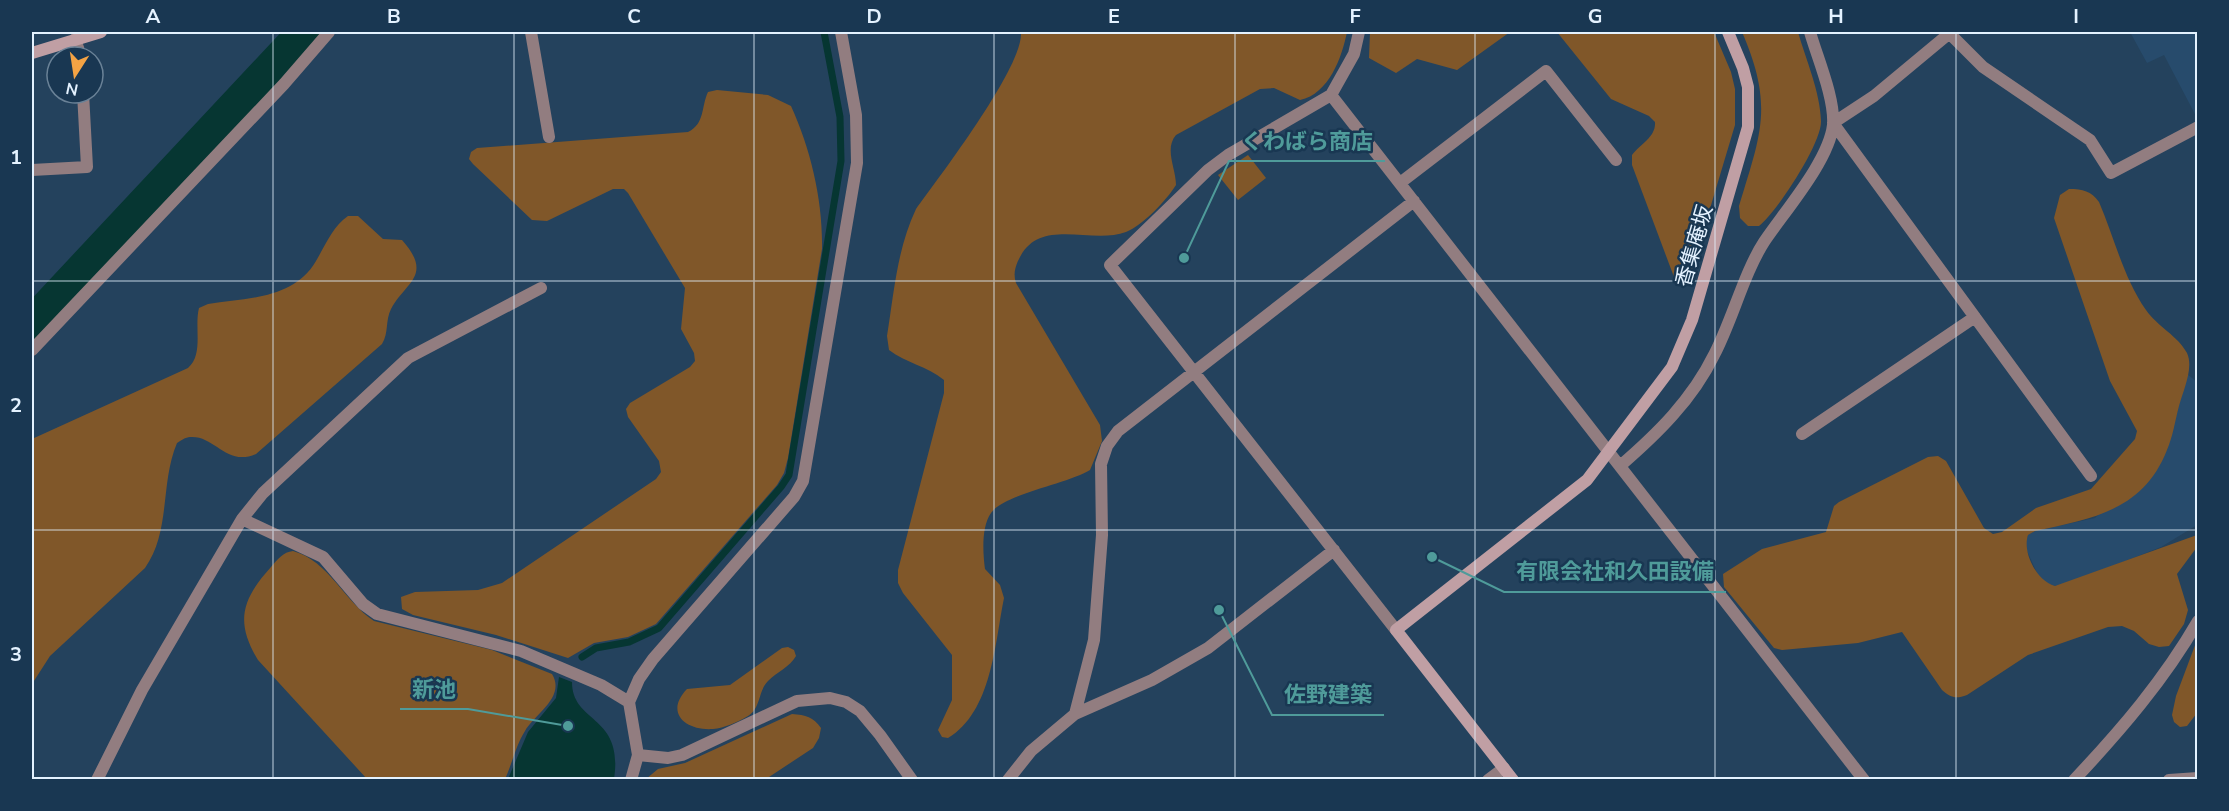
<svg xmlns="http://www.w3.org/2000/svg" width="2229" height="811" font-family="'Nunito Sans','Noto Sans JP',sans-serif">
	<rect width="100%" height="100%" fill="#24425d"/>
	<path fill="#274b6c" d="M2130 32H2197V118L2164 55 2147 63Z
		M2187 374 2197 382V525L2161 547 2064 585 2055 586 2046 583 2038 575 2027 551 2025 543 2028 535 2035 531 2095 518 2167 450Z"/>
	<path fill="#805729" d="M1021 32H1347C1342 57 1329 94 1300 100L1274 88 1260 89 1176 135C1164 149 1176 168 1176 185 1166 201 1143 225 1126 232 1092 245 1041 217 1020 257 1015 266 1013 274 1016 283L1100 425 1102 441 1090 470C1067 484 1004 494 991 513 981 527 983 554 985 569L1000 585 1004 598C995 642 992 712 948 738L942 737 938 730 952 700V655L903 593 898 583V570L944 393V380C927 366 906 363 889 350L887 336C894 293 897 249 916 209 939 177 1024 66 1021 32Z
		M1370 32H1510L1457 70 1417 59 1396 73 1369 58Z
		M1557 32H1714L1731 72 1735 89V125L1688 282 1683 284 1674 277 1632 165V155C1641 143 1656 137 1655 122L1649 116 1611 99Z
		M1742 32H1798C1806 60 1820 91 1821 121 1822 143 1777 212 1759 226H1748L1740 218 1739 206C1761 133 1774 106 1742 32Z
		M717 90 768 95 791 106C811 150 823 201 822 249L788 458 784 473 777 485 656 624 628 637 594 643 568 658 496 635 413 615 402 609 401 597 415 592 478 590 502 583 656 479 661 472 659 461 628 417 626 409 630 403 690 367 695 361 694 353 681 329 685 288 628 193 624 189H613L547 221 532 220 473 164 469 159 471 152 477 148 688 132C705 124 701 107 708 92Z
		M1248 155 1266 178 1238 200 1218 175Z
		M2069 189C2083 189 2091 191 2099 202 2114 237 2124 279 2146 310 2157 326 2178 336 2187 353 2194 368 2183 391 2179 406 2175 421 2173 436 2167 450 2143 511 2091 519 2035 531L2028 535C2022 553 2037 581 2055 586L2197 535V547L2177 574 2188 610 2184 624 2169 646 2159 647 2149 644 2134 631 2122 626 2108 627 2028 655 1967 695C1956 699 1951 698 1942 690L1902 632 1858 643 1782 650 1774 648 1724 587 1723 574 1762 549 1826 532 1834 506 1839 502 1928 457 1938 456 1946 461 1984 528 1993 534 2002 532 2036 508 2091 489 2135 439 2137 431 2110 381 2054 218 2060 195Z
		M348 216H358L383 239 402 240C434 276 405 282 391 309 385 321 389 333 382 344L256 454C226 467 215 435 190 437 186 437 180 441 177 443 160 483 171 531 145 568L50 656 32 684V439L188 368C204 354 194 327 199 308L208 304C247 298 294 299 316 261 325 246 333 226 348 216Z
		M293 551C329 561 344 601 374 621L492 650 552 674C566 697 535 714 525 731 516 745 512 764 505 779H367L258 660C234 621 243 598 271 567 278 559 283 552 293 551Z
		M2197 640V713L2187 726 2180 727 2174 722 2172 715 2176 696Z
		M788 647 794 650 796 656C790 667 777 672 768 681 758 691 761 708 748 716 738 722 724 728 713 729 686 731 664 713 687 689L730 685 782 648Z
		M792 714C806 715 813 717 821 728L819 738 813 748 766 779H646L658 769 685 763Z"/>
	<path fill="#063632" d="M559 677 572 682C572 724 624 714 614 779H508L528 732 556 698Z"/>
	<g fill="none" stroke-linecap="round" stroke-linejoin="round">
		<path stroke="#063632" stroke-width="7" d="M582 657 596 648 629 642 659 628 781 487 789 475 841 161 840 117 824 32"/>
		<path stroke="#063632" stroke-width="39" d="M32 327 308 32"/>
		<path stroke="#927d80" stroke-width="12" d="M531 32 549 137
			M1359 32 1354 54 1331 95 1228 155 1208 170 1110 265 1396 630
			M1951 32 1874 96 1833 123 2091 476
			M1949 33 1983 67 2090 140 2111 173 2198 127
			M75 39 81 57
			M1331 95 1864 780
			M32 170 87 167 83 93
			M1400 183 1546 71 1616 160
			M32 350 284 84 329 32
			M1802 434 1975 317
			M1620 466C1657 434 1692 400 1714 355 1732 321 1744 273 1764 242 1784 212 1829 161 1833 125 1835 98 1817 57 1810 32
			M242 519 323 557 363 604 377 614 521 651 601 685 629 702
			M1075 714 1094 640 1102 535 1101 464 1107 446 1118 431 1414 201
			M638 755 668 758 682 755 797 701 830 698 846 702 860 711 880 735 912 780
			M97 780 142 690 242 519 263 493 408 358 541 288
			M631 780 638 755 629 702 639 679 653 659 794 497 803 481 857 163 856 115 841 32
			M1008 780 1031 751 1075 714 1152 680 1208 648 1334 550
			M1488 780 1504 768
			M2074 780C2121 730 2164 680 2198 621
			M2169 780 2198 778"/>
		<path stroke="#c09fa4" stroke-width="12" d="M32 53 101 32
			M1513 780 1396 630 1587 480 1672 367 1692 320 1748 127V87L1743 68 1728 32"/>
	</g>
	<path fill="none" stroke="#e4f2ff" stroke-width="1.5" stroke-opacity="0.55" d="M273 32V780M514 32V780M754 32V780M994 32V780M1235 32V780M1475 32V780M1715 32V780M1956 32V780M32 281H2198M32 530H2198"/>
	<g text-anchor="middle" stroke-width="5" stroke-linejoin="round" paint-order="stroke">
		<g font-size="21" fill="#e4f2ff" stroke="#193752">
			<text transform="translate(1694 246) rotate(-74)" y="7">香集庵坂</text>
		</g>
	</g>
	<path fill="none" stroke="#4f9b9a" stroke-width="2" d="M1184 258L1229 161H1385M1432 557L1504 592H1726M568 726L468 709H400M1219 610L1272 715H1384"/>
	<g fill="#4f9b9a" stroke="#193752" stroke-width="2">
		<circle cx="1184" cy="258" r="6"/>
		<circle cx="1432" cy="557" r="6"/>
		<circle cx="568" cy="726" r="6"/>
		<circle cx="1219" cy="610" r="6"/>
	</g>
	<g font-size="22" text-anchor="middle" font-weight="bold" fill="#4f9b9a" stroke="#193752" stroke-width="5" stroke-linejoin="round" paint-order="stroke">
		<text x="1307" y="149">くわばら商店</text>
		<text x="1615" y="579">有限会社和久田設備</text>
		<text x="434" y="697">新池</text>
		<text x="1328" y="702">佐野建築</text>
	</g>
	<rect width="2229" height="811" fill="none" stroke="#193752" stroke-width="66"/>
	<g transform="translate(75 75) rotate(192)"><circle r="28" fill="#193752" stroke="#6a8297" stroke-width="1.5"/>
	<path d="M0-4.5L10 22L0 15L-10 22Z" fill="#f4a344"/>
	<text y="-9" font-size="16" font-weight="bold" text-anchor="middle" fill="#e4f2ff">N</text>
	</g>
	<rect x="33" y="33" width="2163" height="745" fill="none" stroke="#e4f2ff" stroke-width="2"/>
	<g font-size="20" text-anchor="middle" font-weight="bold" fill="#e4f2ff">
		<text x="153" y="23">A</text>
		<text x="394" y="23">B</text>
		<text x="634" y="23">C</text>
		<text x="874" y="23">D</text>
		<text x="1114" y="23">E</text>
		<text x="1355" y="23">F</text>
		<text x="1595" y="23">G</text>
		<text x="1836" y="23">H</text>
		<text x="2076" y="23">I</text>
		<text x="16" y="164">1</text>
		<text x="16" y="412">2</text>
		<text x="16" y="661">3</text>
	</g>
</svg>
